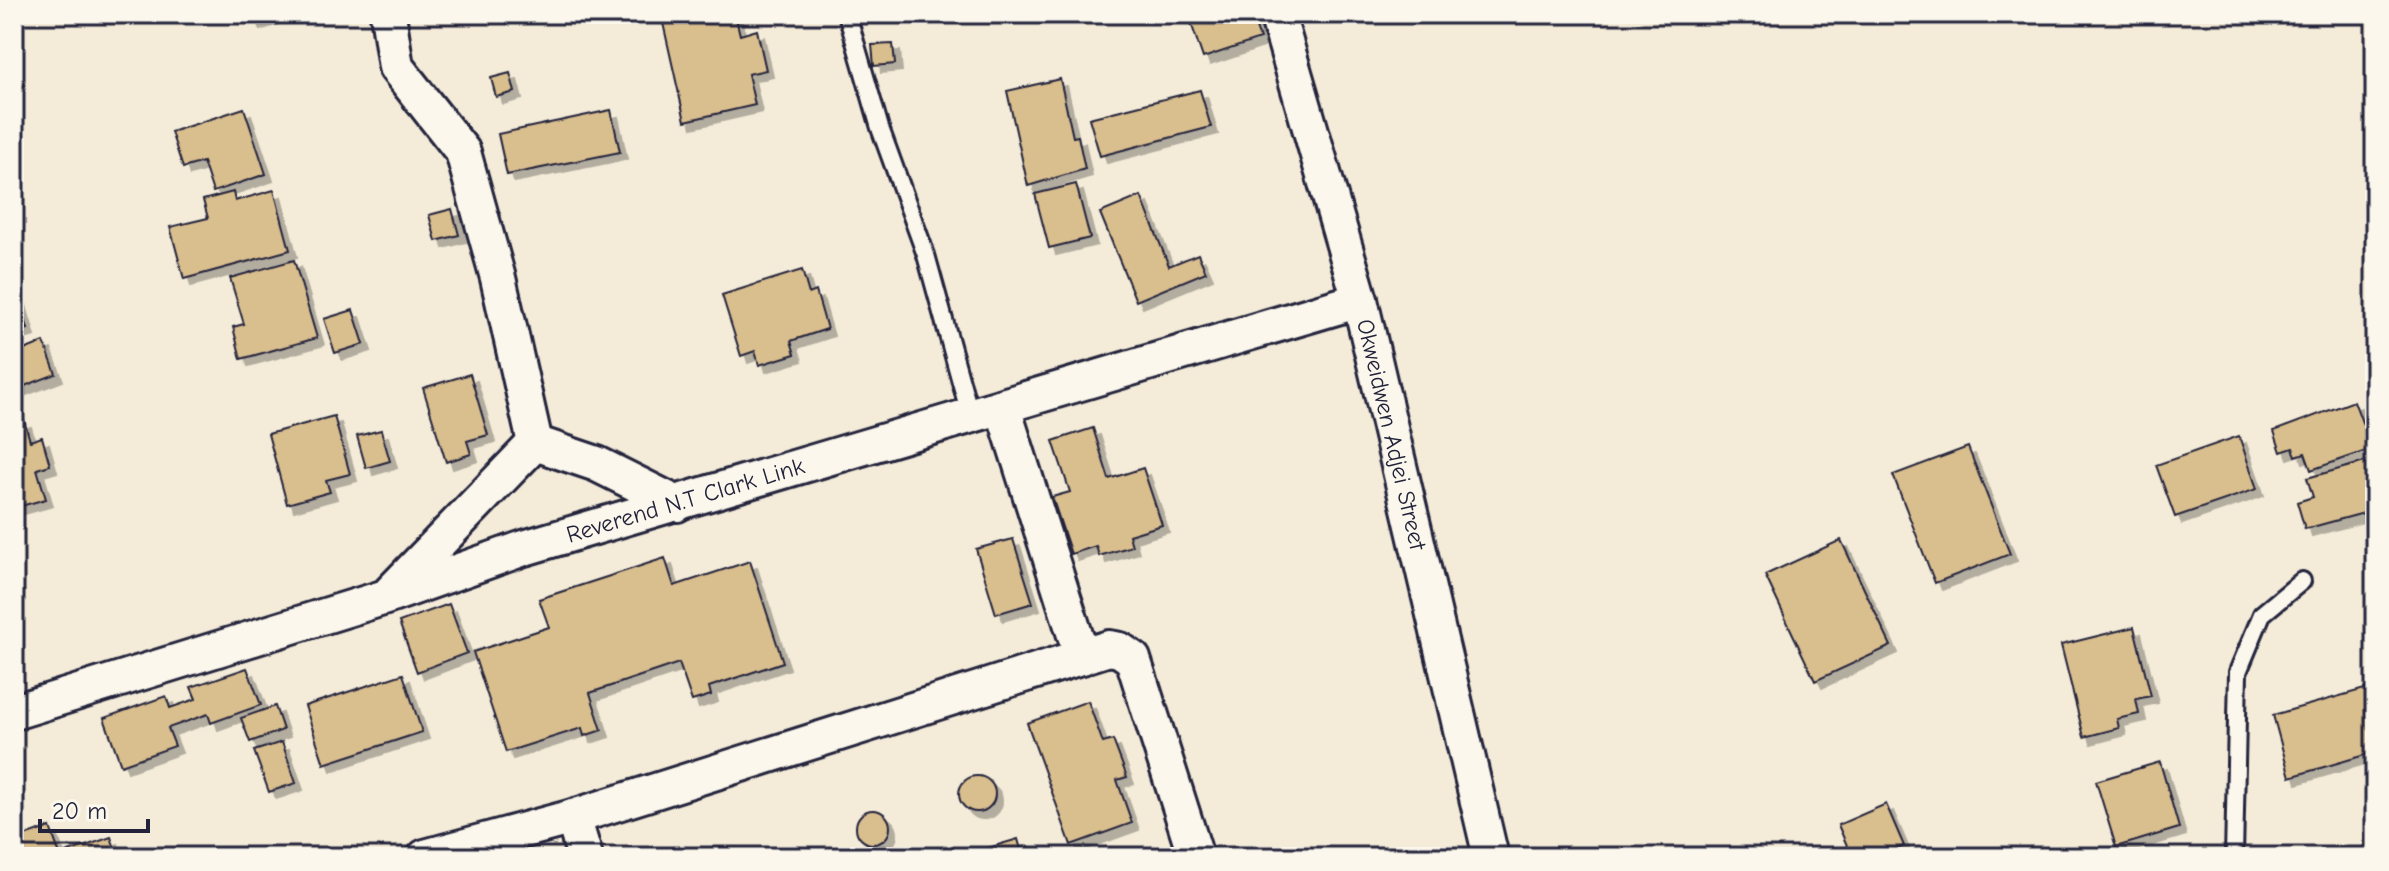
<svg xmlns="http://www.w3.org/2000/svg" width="2389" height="871" font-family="'Comic Neue',sans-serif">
	<defs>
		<filter id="shadow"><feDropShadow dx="7" dy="7" stdDeviation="0" flood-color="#0004"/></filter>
	</defs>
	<rect width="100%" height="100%" fill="#f4ecd9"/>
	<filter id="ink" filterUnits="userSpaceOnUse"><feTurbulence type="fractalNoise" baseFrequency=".0125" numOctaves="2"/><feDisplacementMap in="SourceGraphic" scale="16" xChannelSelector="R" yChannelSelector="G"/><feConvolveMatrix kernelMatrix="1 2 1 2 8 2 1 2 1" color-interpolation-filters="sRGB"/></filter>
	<g filter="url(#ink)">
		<path fill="#d9be8e" stroke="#22223b" stroke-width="2" filter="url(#shadow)" d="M250 14H281L253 23Z
			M661 14H735L740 35 757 30 766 70 748 74 755 105 685 121Z
			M1188 14H1251L1260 39 1203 58Z
			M893 44 895 64 874 66 872 45Z
			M510 73 515 92 496 97 491 78Z
			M1060 79 1073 137 1078 136 1085 169 1028 186 1007 91Z
			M1200 90 1211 127 1100 156 1089 118Z
			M244 108 266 174 213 192 203 162 183 168 171 132Z
			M611 110 620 152 507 175 498 134Z
			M1076 184 1090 238 1049 248 1035 194Z
			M274 190 290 250 184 279 170 227 208 218 203 200 233 192 235 201Z
			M1141 196 1169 266 1198 254 1206 272 1136 301 1100 213Z
			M452 209 459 235 436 241 429 215Z
			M294 260 317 338 241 359 233 327 244 324 230 278Z
			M802 270 809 294 816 291 827 329 791 341 795 354 759 365 755 351 741 356 722 295Z
			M14 282 28 329 14 333Z
			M353 310 364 344 335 353 324 319Z
			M44 342 56 374 14 390V354Z
			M470 374 488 435 467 441 471 454 446 462 423 388Z
			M2354 401 2372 449 2311 470 2305 453 2296 456 2293 448 2281 452 2274 431Z
			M334 416 350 474 326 480 330 492 287 504 268 434Z
			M24 420 30 441 42 437 50 465 37 469 46 499 14 508V423Z
			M1093 428 1109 479 1143 468 1162 525 1129 535 1132 546 1099 556 1096 546 1071 554 1052 497 1070 492 1053 441Z
			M381 430 390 461 366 468 357 436Z
			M2239 436 2257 489 2175 517 2156 465Z
			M1968 447 2010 554 1935 583 1893 475Z
			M2372 460 2375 473V510L2305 529 2297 502 2313 497 2307 478Z
			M1013 539 1033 603 996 614 976 549Z
			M1841 540 1891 646 1815 681 1765 575Z
			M665 558 674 586 750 561 783 662 709 687 711 695 692 701 679 663 590 693 602 730 584 736 582 728 506 752 473 652 549 627 539 599Z
			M449 604 467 653 417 672 399 622Z
			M2134 627 2151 696 2136 699 2139 714 2117 719 2119 728 2084 737 2061 645Z
			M247 668 261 705 211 723 208 714 168 728 175 746 121 765 104 718 166 696 170 708 196 699 191 687Z
			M403 674 422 732 324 764 305 706Z
			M2375 686V752L2290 777 2273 715Z
			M1088 701 1103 743 1113 740 1127 777 1117 780 1132 823 1071 845 1027 723Z
			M275 706 283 730 250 742 241 718Z
			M282 742 296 783 269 792 254 751Z
			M2160 762 2179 828 2116 847 2096 781Z
			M959 794a18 18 0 1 1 36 0a18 18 0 1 1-36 0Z
			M2375 799V826L2368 801Z
			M1886 804 1904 846 1879 857H1852L1838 825Z
			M856 827a17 17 0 1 1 34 0a17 17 0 1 1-34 0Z
			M50 827 60 855 111 837 118 857H26L19 838Z
			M1018 839 1023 857H964V855Z"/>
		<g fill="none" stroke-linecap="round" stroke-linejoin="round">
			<g stroke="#22223b" stroke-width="22">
				<path id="lane" d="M847 14 880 128 926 255 971 418
					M2234 857 2238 672 2262 614 2302 581"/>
			</g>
			<g stroke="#22223b" stroke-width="40">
				<g id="street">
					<path d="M388 14 396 67 463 152 498 278 535 443"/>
					<path id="s1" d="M1277 14 1360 300 1491 857"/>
					<path d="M1003 408 1082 657"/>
					<path d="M535 443 597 464 677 504"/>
					<path d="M391 592 535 443"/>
					<path id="s2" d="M14 712 386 597 524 548 1360 300"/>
					<path d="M573 817 585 857"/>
					<path d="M425 857 573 817 1109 648 1120 650 1133 659 1196 857"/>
				</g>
			</g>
			<use href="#lane" stroke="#fbf7ec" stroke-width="16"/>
			<use href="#street" stroke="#fbf7ec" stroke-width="34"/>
		</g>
	</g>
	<g text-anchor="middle" stroke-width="7" stroke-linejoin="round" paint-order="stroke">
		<g font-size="24" fill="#22223b" stroke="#fbf7ec">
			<text dy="8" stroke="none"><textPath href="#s1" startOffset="436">Okweidwen Adjei Street</textPath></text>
			<text dy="8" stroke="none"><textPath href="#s2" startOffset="704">Reverend N.T Clark Link</textPath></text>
		</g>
	</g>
	<rect width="2389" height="871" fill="none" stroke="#fbf7ec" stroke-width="48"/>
	<rect x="24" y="24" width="2341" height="823" fill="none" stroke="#22223b" stroke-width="3" filter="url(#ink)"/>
	<path d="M40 819v12h108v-12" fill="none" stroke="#22223b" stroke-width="4"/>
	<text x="52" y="819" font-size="24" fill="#22223b" stroke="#fbf7ec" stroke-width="6" paint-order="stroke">20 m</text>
</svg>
